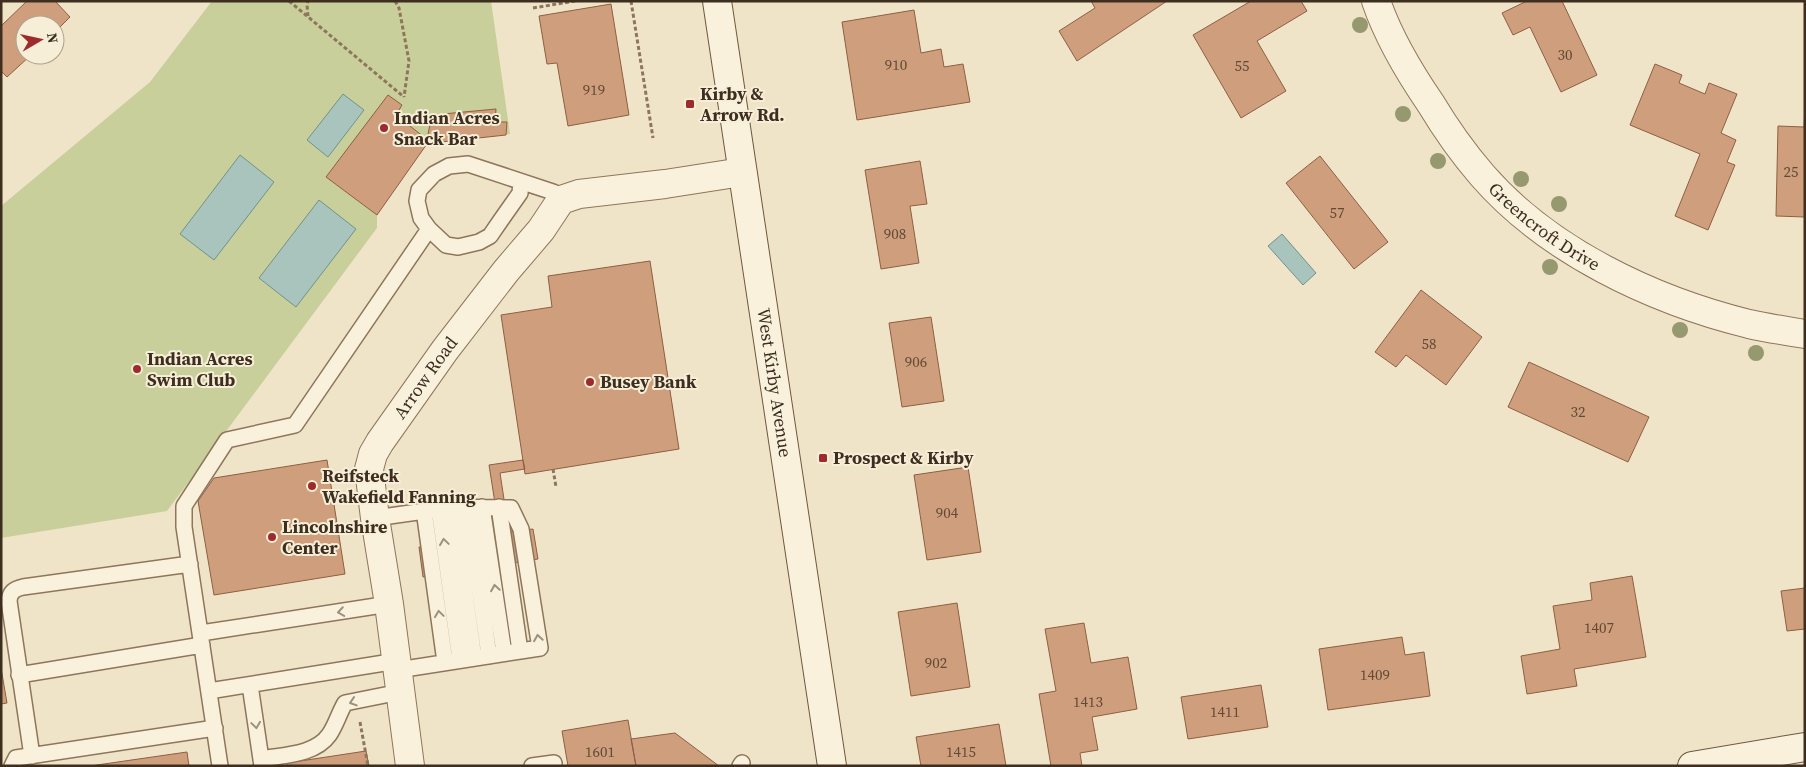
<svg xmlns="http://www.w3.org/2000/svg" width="1806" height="767" font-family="'Source Serif 4',serif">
	<rect width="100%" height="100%" fill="#f0e4c8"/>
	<path fill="#c9cf9b" d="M212 1H491L510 134 432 143 429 141 377 215V228L167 511 1 538V206L150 82Z"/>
	<path fill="#a9c4bc" stroke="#6f938a" d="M343 94 364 110 328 157 307 140Z
		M240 155 274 182 214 260 180 234Z
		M319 200 356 229 296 307 259 278Z
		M1282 234 1316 273 1303 285 1268 246Z"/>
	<path fill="#cf9f7d" stroke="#8d5f41" d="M27 1H55L70 17 55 32V25H25V55H31L7 77 1 71V26Z
		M1091 1H1167L1077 61 1059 31 1095 8Z
		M1251 1H1301L1307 11 1257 41 1286 91 1241 118 1193 35Z
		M1527 1H1562L1597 75 1561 92 1530 27 1513 35 1502 13Z
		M611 4 629 115 568 126 557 63 547 64 539 16Z
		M914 10 921 53 941 49 944 67 963 64 970 102 857 120 842 22Z
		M1655 64 1682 75 1679 83 1705 94 1709 83 1737 94 1721 133 1736 140 1727 162 1735 165 1708 230 1675 216 1700 154 1630 125Z
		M388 95 402 105 396 115 429 141 377 215 326 177Z
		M1805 108V217L1776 216 1778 126 1804 127Z
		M496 109 495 122H507L506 135 432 143 427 139 432 115Z
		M1320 156 1388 242 1354 269 1286 183Z
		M920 161 927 204 910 206 919 263 881 269 865 170Z
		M650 261 679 449 525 474 501 315 552 307 548 276Z
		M1421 290 1482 337 1446 385 1406 355 1396 367 1375 352Z
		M931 317 944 401 902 407 889 323Z
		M1529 362 1649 417 1628 462 1508 407Z
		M327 460 345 574 214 595 198 501 214 478Z
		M523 460 525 469 500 473 509 532 533 529 538 559 423 577 419 547 500 535 489 465Z
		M968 467 981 552 927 560 914 475Z
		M1632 576 1646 657 1574 669 1577 686 1527 694 1521 656 1560 649 1553 606 1592 600 1590 583Z
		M1805 588V629L1787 631 1781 591Z
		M957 603 970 687 911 696 898 612Z
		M1084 623 1091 663 1128 657 1137 709 1092 717 1098 750 1080 753 1082 766H1051L1039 694 1056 691 1045 629Z
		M1402 637 1405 655 1424 652 1430 696 1328 710 1319 649Z
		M1 668 7 703 1 704Z
		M1261 685 1268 727 1188 739 1181 697Z
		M628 720 636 766H568L562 731Z
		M999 724 1006 766H921L916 737Z
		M675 733 719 766H636L631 739Z
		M366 751 369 766H287V763Z
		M187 752 189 766H90Z"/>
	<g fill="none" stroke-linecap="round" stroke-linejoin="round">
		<g stroke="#8d765c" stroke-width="18">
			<path id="service" d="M521 182 520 193 501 220 490 236 479 242 458 247 446 245 429 229 421 218 417 201 419 190 434 174 449 166 468 164 553 192 565 198
				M453 507 474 658
				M468 507 489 656
				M482 507 504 653
				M499 507 520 651
				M439 508 460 660
				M424 510 445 662
				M375 518 453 507 511 508 521 529 540 648 398 670
				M201 633 389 604
				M19 675 202 645
				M250 685 262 766
				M209 691 397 661
				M32 756 9 601C10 592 14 589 23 587L190 564
				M261 759C283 755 315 755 329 735 336 725 339 713 345 703L400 692
				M12 766 16 758 215 728
				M220 766 184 527V506L227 440 295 425 429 229
				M532 766 554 763V766
				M740 766 742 763"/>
		</g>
		<g stroke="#8d765c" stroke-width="30">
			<g id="minor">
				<path id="s1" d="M1376 1C1389 39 1409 72 1431 104 1446 129 1463 153 1482 175 1548 251 1652 300 1749 324 1767 328 1786 331 1805 334"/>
				<path id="s2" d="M410 766 389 604 375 518 369 469 373 454 380 442 445 350 506 271 541 230 561 200 579 194 665 184 742 172"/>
			</g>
		</g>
		<g stroke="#6f573f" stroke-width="30">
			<g id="secondary">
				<path id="s3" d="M717 1 832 766"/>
				<path d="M1692 766 1805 747"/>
			</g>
		</g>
		<path stroke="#8d765c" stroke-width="3" stroke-dasharray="4 2.5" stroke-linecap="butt" d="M289 1 404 97
			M395 1 399 8 409 61 404 97
			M631 1 653 138
			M533 8 575 1
			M308 16 307 5 308 1
			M553 469 556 487
			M360 722 368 766"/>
		<use href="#service" stroke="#faf1dc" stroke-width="15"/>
		<use href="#minor" stroke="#faf1dc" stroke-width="28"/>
		<use href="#secondary" stroke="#faf1dc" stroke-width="28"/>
	</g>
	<g fill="#96986f">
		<circle cx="1360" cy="25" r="8"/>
		<circle cx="1403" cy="114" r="8"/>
		<circle cx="1438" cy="161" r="8"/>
		<circle cx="1521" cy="179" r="8"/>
		<circle cx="1559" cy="204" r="8"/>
		<circle cx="1550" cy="267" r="8"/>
		<circle cx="1680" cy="330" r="8"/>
		<circle cx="1756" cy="353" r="8"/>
	</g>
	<defs><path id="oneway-chevron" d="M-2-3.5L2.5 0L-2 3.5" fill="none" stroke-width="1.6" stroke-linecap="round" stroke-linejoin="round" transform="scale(1.25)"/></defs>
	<g stroke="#9c907e">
		<use href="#oneway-chevron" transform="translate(444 542) rotate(-98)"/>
		<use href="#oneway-chevron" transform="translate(495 588) rotate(-99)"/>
		<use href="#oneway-chevron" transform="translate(341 612) rotate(171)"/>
		<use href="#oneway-chevron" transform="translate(439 614) rotate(-98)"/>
		<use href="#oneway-chevron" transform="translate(538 638) rotate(-99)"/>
		<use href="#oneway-chevron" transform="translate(353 702) rotate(162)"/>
		<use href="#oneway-chevron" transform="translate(256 725) rotate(82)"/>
	</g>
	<g fill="#9e2a2b" stroke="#f7eed8" stroke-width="2">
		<rect x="685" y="99" width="10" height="10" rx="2.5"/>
		<circle cx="384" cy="128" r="5"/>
		<circle cx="137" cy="369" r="5"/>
		<circle cx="590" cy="382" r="5"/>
		<rect x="818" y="453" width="10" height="10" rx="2.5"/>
		<circle cx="312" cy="486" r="5"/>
		<circle cx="272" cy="537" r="5"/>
	</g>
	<g text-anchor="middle" stroke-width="4" stroke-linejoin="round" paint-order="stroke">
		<g font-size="15" fill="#624a37">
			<text x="1565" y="60">30</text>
			<text x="896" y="70">910</text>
			<text x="1242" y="71">55</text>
			<text x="594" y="95">919</text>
			<text x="1791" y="177">25</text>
			<text x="1337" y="218">57</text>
			<text x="895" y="239">908</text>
			<text x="1429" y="349">58</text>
			<text x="916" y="367">906</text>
			<text x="1578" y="417">32</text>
			<text x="947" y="518">904</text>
			<text x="1599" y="633">1407</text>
			<text x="936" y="668">902</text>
			<text x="1375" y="680">1409</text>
			<text x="1088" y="707">1413</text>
			<text x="1225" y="717">1411</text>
			<text x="600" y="757">1601</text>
			<text x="961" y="757">1415</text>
		</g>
		<g font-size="18" font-weight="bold" fill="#3d2e20" stroke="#f7eed8" text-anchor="start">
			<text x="700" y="100">Kirby &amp;<tspan x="700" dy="21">Arrow Rd.</tspan></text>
			<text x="394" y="124">Indian Acres<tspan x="394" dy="21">Snack Bar</tspan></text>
			<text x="147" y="365">Indian Acres<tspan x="147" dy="21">Swim Club</tspan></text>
			<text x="600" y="388">Busey Bank</text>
			<text x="833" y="464">Prospect &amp; Kirby</text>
			<text x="322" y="482">Reifsteck<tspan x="322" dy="21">Wakefield Fanning</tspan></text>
			<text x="282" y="533">Lincolnshire<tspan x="282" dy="21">Center</tspan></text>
		</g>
		<g font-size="18" fill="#3d2e20" stroke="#f7eed8">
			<text dy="6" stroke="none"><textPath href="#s1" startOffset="286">Greencroft Drive</textPath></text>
			<text dy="6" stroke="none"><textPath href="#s2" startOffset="408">Arrow Road</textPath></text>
			<text dy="6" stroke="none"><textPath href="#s3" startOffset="386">West Kirby Avenue</textPath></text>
		</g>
	</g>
	<rect width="1806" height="767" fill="none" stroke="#3d2e20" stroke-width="5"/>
	<g transform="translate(40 40) rotate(81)"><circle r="24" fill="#f7eed8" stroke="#ada18e"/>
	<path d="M0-4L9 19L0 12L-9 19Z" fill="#9e2a2b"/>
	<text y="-8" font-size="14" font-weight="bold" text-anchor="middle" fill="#3d2e20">N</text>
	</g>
</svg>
